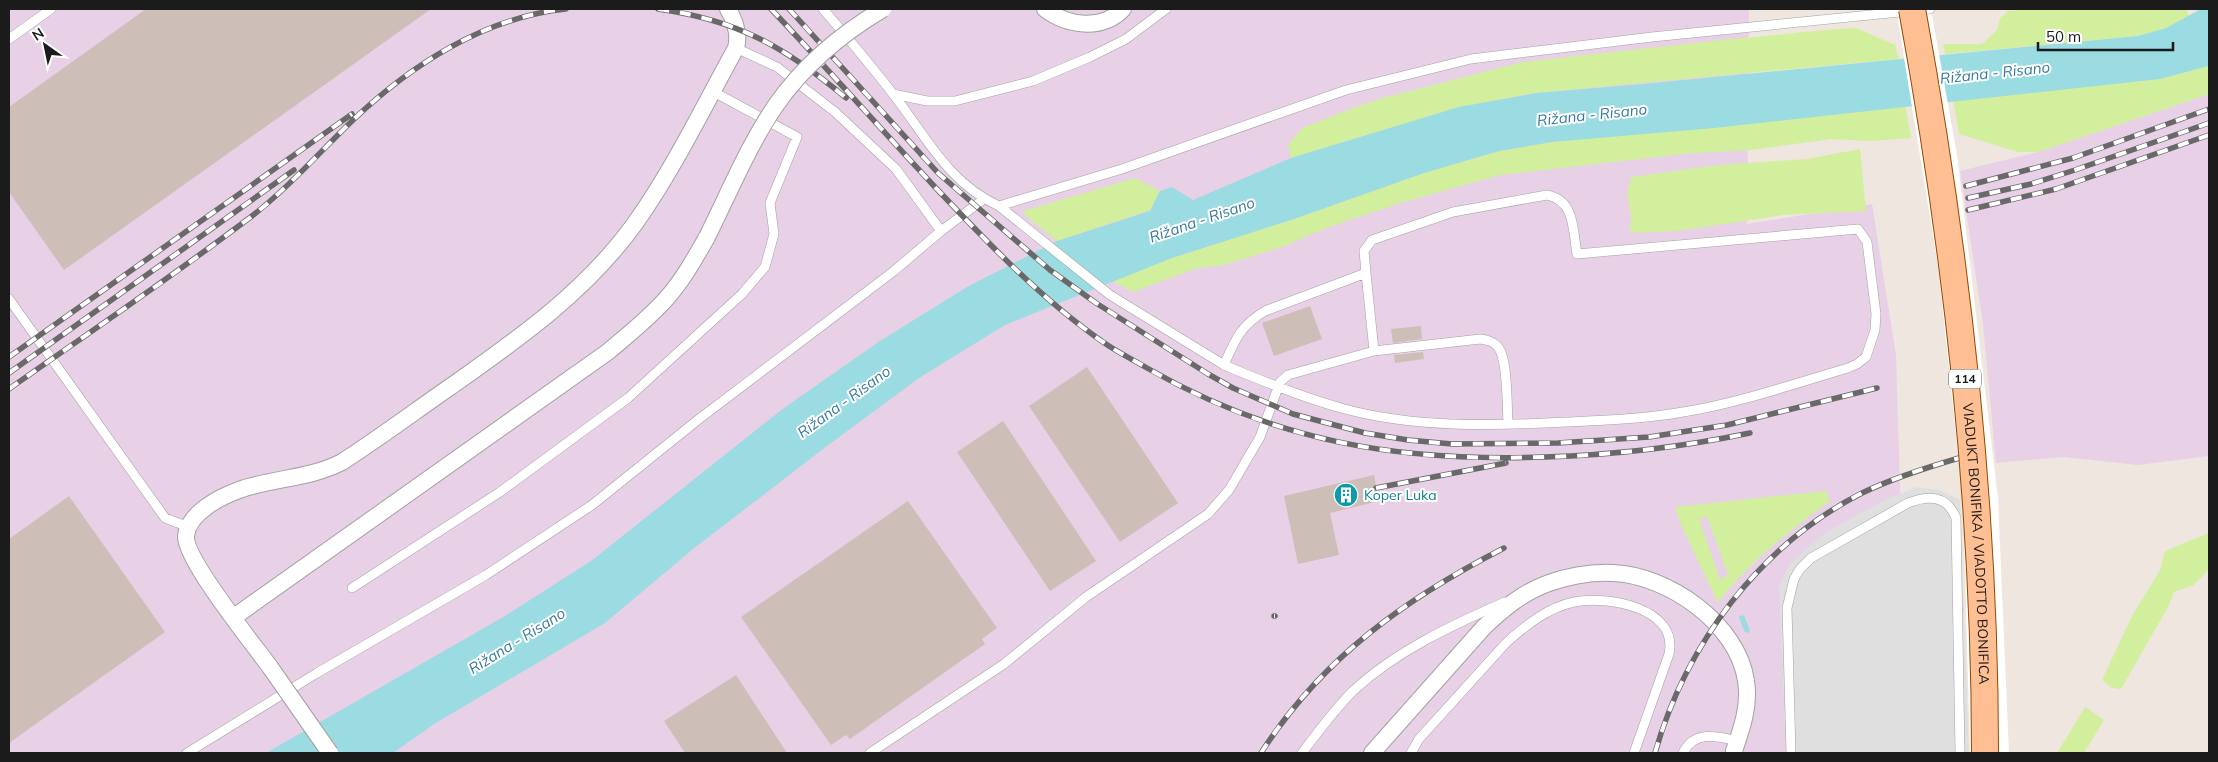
<svg xmlns="http://www.w3.org/2000/svg" width="2218" height="762" font-family="Mulish,sans-serif">
	<rect width="100%" height="100%" fill="#eee6df"/>
	<path fill="#e8d0e7" d="M9 9H1749L1747 224 1872 204 1896 355 1908 753H9Z
		M2209 94V456L2138 465 2063 457 1996 463 1983 324 1960 171 2038 152Z"/>
	<path fill="#d2ef9e" fill-rule="evenodd" d="M2032 9H2186L2189 16 2166 28 2138 36 1945 54 1943 44H1982L1997 30 2000 18 2009 11Z
		M1856 28 1895 45 1899 59 1534 93 1459 107 1291 158 1288 145 1302 128 1353 108 1383 98 1522 62 1732 39C1773 36 1814 30 1856 28Z
		M2209 66V94L2038 152H2018L1959 134 1953 99 2160 79Z
		M1905 104 1911 138 1871 141 1831 139 1751 150 1683 154 1500 175 1397 204 1326 228 1282 247 1224 265 1194 269 1133 292 1110 280 1172 258 1294 219 1424 173 1499 151 1552 142Z
		M1860 149 1866 211 1783 215 1677 231 1630 233 1631 216 1627 194 1631 177 1718 165 1807 159Z
		M1135 178 1160 191 1150 210 1057 241 1027 217 1023 211Z
		M1826 491 1830 501C1789 531 1749 562 1718 603L1681 525 1675 507ZM1707 517 1728 574 1720 580 1699 519Z
		M2209 533V569L2194 585 2174 592 2169 605 2121 689 2112 688 2102 680 2132 616 2160 570 2165 551Z
		M2085 707 2104 720 2084 753H2057Z"/>
	<path fill="#dfdfdf" d="M1916 487 1939 490 1960 500 1969 753H1786L1779 587 1790 563 1825 533 1877 504Z"/>
	<path fill="#9adce1" d="M2201 9H2209V66L2160 79 1714 128 1552 142 1499 151 1424 173 1294 219 1172 258 1005 325 919 378 827 446 693 549 605 623 434 724 393 753H266L505 616 591 561 784 408 880 341 967 287 1057 241 1150 211 1160 191 1172 187 1193 200 1291 158 1459 107 1537 93 1643 84 2138 36 2166 28Z"/>
	<path fill="#fff" d="M1896 9H1931L1957 155 1998 498 2009 753H1970L1963 500 1938 266Z"/>
	<g fill="none" stroke-linecap="round" stroke-linejoin="round">
		<path stroke="#9adce1" stroke-width="5.5" d="M1742 618 1747 630"/>
	</g>
	<path fill="#cebeb8" d="M146 9H431L64 270 9 192V107Z
		M1310 306 1322 339 1274 356 1262 323Z
		M1421 326 1422 339 1393 343 1391 329Z
		M1423 352 1424 359 1395 363 1394 355Z
		M1087 367 1178 503 1120 542 1029 406Z
		M1003 421 1096 561 1050 591 957 452Z
		M1374 475 1379 501 1330 513 1339 555 1298 564 1284 496Z
		M69 496 165 632 9 743V539Z
		M908 501 997 628 982 639 985 644 850 739 846 735 831 745 741 617Z
		M736 675 787 753H685L664 721Z"/>
	<g fill="none" stroke-linecap="round" stroke-linejoin="round">
		<g stroke="#a2a2a2" stroke-width="10">
			<path id="service" d="M823 9C847 37 871 65 893 94 926 136 948 183 999 206L1110 295 1224 365
				M9 39 51 9
				M736 48 777 67 835 112 896 169 941 231
				M893 94 927 101H955L1033 81 1090 57 1126 39 1166 9
				M1547 195C1575 200 1573 231 1577 254L1858 229 1867 242 1876 314 1875 330 1866 357 1857 364 1848 368C1793 384 1739 403 1683 412 1645 419 1606 420 1567 422 1494 426 1412 428 1341 408 1301 397 1262 381 1224 365 1235 340 1240 326 1265 311L1366 273 1364 251 1372 240 1453 212Z
				M999 206 1122 169 1346 90 1471 59 1652 37 1930 9
				M1366 273 1374 351
				M9 299 165 518 189 527
				M352 588 500 492 628 398 742 294 765 267 774 234 770 203 797 137 712 91
				M187 753 317 673 486 575 592 505 699 419 894 271 941 231 984 199
				M870 753 1004 664 1086 597 1208 514 1229 490 1260 437 1280 382 1288 375 1374 351 1480 339C1487 340 1493 341 1498 347 1508 359 1507 407 1508 424
				M1302 753C1318 732 1334 710 1353 691 1396 651 1452 625 1505 602
				M1411 753 1419 739 1506 643C1526 625 1547 608 1574 602 1607 595 1679 608 1669 654L1634 753
				M1683 753C1694 730 1717 736 1738 741
				M1791 753 1787 608 1794 579 1800 569 1811 558 1908 503C1928 495 1947 495 1956 518L1960 753"/>
		</g>
		<g stroke="#a2a2a2" stroke-width="18">
			<path id="minor" d="M1045 9C1067 26 1102 31 1123 9
				M234 617 609 351C629 334 649 318 666 299 683 280 695 258 707 237
				M270 667C253 644 184 558 186 536 188 513 220 497 239 490 273 478 309 479 342 462 379 438 414 412 450 387 518 339 587 291 636 222 674 168 704 106 736 48 740 34 735 21 728 9
				M1372 753 1484 627C1503 609 1523 592 1549 583 1569 576 1592 572 1613 573 1668 575 1738 624 1746 681 1750 705 1742 728 1734 751"/>
		</g>
		<use href="#service" stroke="#fff" stroke-width="9"/>
		<use href="#minor" stroke="#fff" stroke-width="16"/>
		<g stroke="#696969" stroke-width="5.5">
			<path id="rail" d="M658 9C738 20 785 47 846 98
				M771 9C826 67 879 127 934 186 987 242 1040 298 1103 342 1117 352 1132 359 1147 368 1276 442 1398 462 1545 457 1614 455 1682 447 1750 433
				M789 9 938 173 1050 270 1096 303 1208 374 1233 388 1293 414 1365 433 1408 440 1452 444 1558 443 1649 437 1727 425 1877 388
				M1966 186 2073 158 2209 109
				M1968 198 2031 184 2075 170 2209 123
				M1968 210 2056 189 2209 135
				M9 357 352 114
				M9 373 294 170
				M9 389C90 332 173 276 252 216 288 188 320 152 353 120 411 65 485 17 566 9
				M1376 488 1506 463
				M1274 616H1275
				M1261 753C1322 658 1405 599 1504 548
				M1655 753C1686 644 1760 545 1862 493 1893 478 1925 468 1959 458"/>
		</g>
		<use href="#rail" stroke="#fff" stroke-width="4" stroke-dasharray="11" stroke-linecap="butt"/>
		<g stroke="#a2a2a2" stroke-width="18" stroke-linecap="butt">
			<path id="minor-bridge" d="M707 237C729 193 748 146 776 105 804 65 841 34 883 9
				M270 667 330 753"/>
		</g>
		<g stroke="#914a00" stroke-width="28" stroke-linecap="butt">
			<g id="primary-bridge">
				<path id="s1" d="M1912 9C1957 254 1985 503 1985 753"/>
			</g>
		</g>
		<use href="#minor-bridge" stroke="#fff" stroke-width="16"/>
		<use href="#primary-bridge" stroke="#ffbf92" stroke-width="26"/>
	</g>
	<defs>
		<g id="building-disc" transform="scale(1.25)"><circle r="9.5" fill="#0f9aa8" stroke="#fff"/><path d="M-4-6H4V6H1V3H-1V6H-4ZM-2.5-4.3h1.7v1.8h-1.7ZM.8-4.3h1.7v1.8H.8ZM-2.5-1h1.7V.8h-1.7ZM.8-1h1.7V.8H.8Z" fill="#fff"/></g>
	</defs>
	<g fill-rule="evenodd">
		<use href="#building-disc" x="1346" y="495"/>
	</g>
	<g text-anchor="middle" stroke-width="4" stroke-linejoin="round" paint-order="stroke">
		<rect fill="#fff" stroke="#5f5f5f" stroke-width="1" x="1949" y="369.5" width="32" height="19" rx="4"/>
		<g font-size="12" font-weight="bold" fill="#1b1b1b">
			<text x="1965" y="383">114</text>
		</g>
		<g font-size="14" fill="#0d838f" stroke="#fff" text-anchor="start">
			<text x="1364" y="500">Koper Luka</text>
		</g>
		<g font-size="14" fill="#1b1b1b" stroke="#fff">
			<text dy="5" stroke="none"><textPath href="#s1" startOffset="539">VIADUKT BONIFIKA / VIADOTTO BONIFICA</textPath></text>
		</g>
		<g font-size="15" font-style="italic" fill="#38799b" stroke="#fff">
			<text transform="translate(1995 73) rotate(-6)" y="5">Rižana - Risano</text>
			<text transform="translate(1592 115) rotate(-6)" y="5">Rižana - Risano</text>
			<text transform="translate(1202 220) rotate(-19)" y="5">Rižana - Risano</text>
			<text transform="translate(844 402) rotate(-36)" y="5">Rižana - Risano</text>
			<text transform="translate(517 641) rotate(-32)" y="5">Rižana - Risano</text>
		</g>
	</g>
	<rect width="2218" height="762" fill="none" stroke="#1b1b1b" stroke-width="20"/>
	<g transform="translate(45 45) rotate(327)" stroke="#ffffff" stroke-width="4" paint-order="stroke">
	<path d="M0-4L9 19L0 12L-9 19Z" fill="#1b1b1b"/>
	<text y="-8" font-size="14" font-weight="bold" text-anchor="middle" fill="#1b1b1b">N</text>
	</g>
	<path d="M2038 42v8h135v-8" fill="none" stroke="#1b1b1b" stroke-width="2.5"/>
	<text x="2046" y="42" font-size="15" fill="#1b1b1b" stroke="#ffffff" stroke-width="4" paint-order="stroke">50 m</text>
</svg>
